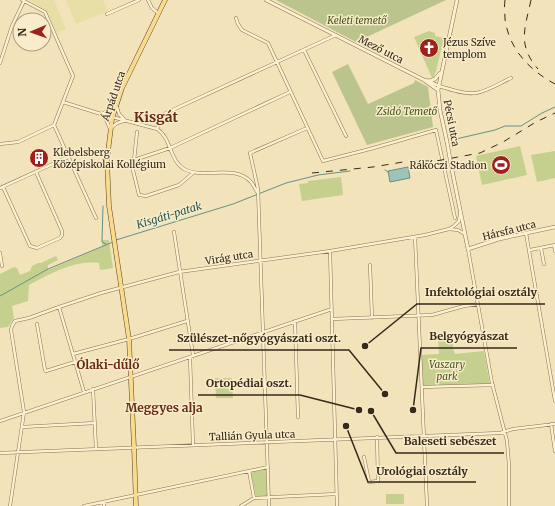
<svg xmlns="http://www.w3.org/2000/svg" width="555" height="506" font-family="Merriweather,serif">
	<rect width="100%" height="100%" fill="#f2e3ba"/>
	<path fill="#e8dfa7" d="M29 0H54L66 29 57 33 47 11Z
		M66 0H103L108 11 76 24Z"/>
	<path fill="#c6d08e" d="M429 31 435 33V36L444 38 436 71 434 76 432 78 414 37Z
		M520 146 527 175 482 185 476 156Z
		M555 151V178L537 182 531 155Z
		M341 177 343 195 302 201 299 184 308 183V181Z
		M102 240H109L113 268 100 270 99 263C74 260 50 274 29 285L28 301 12 306 14 318 8 327 0 328V274L14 267 17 268 20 275 30 271 32 266 38 263H41L56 256 58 260 48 265V270L102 247Z
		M453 335V348L455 354 484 351 490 385 422 387 421 355 439 354 438 336Z
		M215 378H232L233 398H216Z
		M266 469 267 496 256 497 251 472Z
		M386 494H404V504H386Z"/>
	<path fill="#bcc48e" d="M276 0H446L356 42Z
		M348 64 368 104 414 83 415 80 428 87 433 127 367 145 332 72Z"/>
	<path fill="#9fc2b8" stroke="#669086" d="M408 167 410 178 390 182 388 171Z"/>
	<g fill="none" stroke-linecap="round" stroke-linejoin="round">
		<path stroke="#669086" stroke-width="1" d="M456 139 495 130 505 126H521L542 113 555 107
			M385 170 388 172
			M103 206 102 242 106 244
			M116 240 233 204 286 183 318 175 350 171
			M0 296 48 269 113 242"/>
		<g stroke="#8a7253" stroke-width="3.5">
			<path id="minor" d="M22 0 45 12 73 76 54 125 96 218
				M148 0 152 8 158 13
				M107 14 139 0
				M236 18 238 24 242 30 268 43 323 161 370 149 436 130 455 218
				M304 50 346 136
				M0 63 12 26 24 1
				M439 86C450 89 464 95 476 93 488 91 500 83 511 78
				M63 102 101 114 157 129C172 138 169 162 186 170 206 179 235 164 251 182 254 185 255 190 258 193
				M117 107 119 114 124 119
				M101 114 108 111 115 105
				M102 115 106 119 110 129 117 123 124 121
				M157 129 161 117 164 114 336 35
				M137 132 133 170 139 195 146 196 179 185 193 173
				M0 144 18 142 54 125
				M134 160 170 148 290 92
				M3 187 30 246 37 248 60 238 62 235V231L36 172
				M0 188 68 157
				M449 229 458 230 465 234
				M174 232 193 355
				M526 233 555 401
				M415 237 427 506
				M554 245 555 251
				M541 248 544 264
				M468 249 492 383 507 441 509 465V506
				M530 250 555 245
				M330 251 337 506
				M0 253 2 266
				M370 265 372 318
				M59 307 84 392
				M332 319 432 315 464 306 478 304
				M295 321 298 417
				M37 324 45 370 46 371 75 362
				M73 354 129 339 187 321
				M190 357 193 445
				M422 387 493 385
				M93 389 96 449
				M0 421 332 309
				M551 424 555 451
				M22 427 95 423
				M0 453 500 433 513 429 555 424
				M364 457 369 481V482L378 481 377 437
				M249 471 254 498
				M104 502V506
				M10 506 24 412 11 330 12 326 15 321 29 318 59 307 101 293 179 272 330 251 425 235 449 229 454 226 459 221 460 214
				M84 506 268 467
				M241 506 254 498 336 494
				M269 506 258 189 250 153 307 128"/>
		</g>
		<g stroke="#8a7253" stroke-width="4">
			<path id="tertiary" d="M266 0 424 80 438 90
				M426 80 439 86
				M429 81 435 79 440 73
				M447 142 440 110 438 90 457 0
				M452 170 468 249 499 239 555 227"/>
		</g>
		<g stroke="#563f28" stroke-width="5">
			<path id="primary" d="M136 506 134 447 129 339 109 206 107 160 112 119 122 88 165 0"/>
		</g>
		<use href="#minor" stroke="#fcf0ce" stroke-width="2.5"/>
		<use href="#tertiary" stroke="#fcf0ce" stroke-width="3"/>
		<use href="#primary" stroke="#fadb8d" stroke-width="4"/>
		<path stroke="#37291a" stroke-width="1" stroke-dasharray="7 7" stroke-linecap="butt" d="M505 0C504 7 505 12 505 19 509 49 529 70 555 84
			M531 0C525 28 517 45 538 69
			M312 173 373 167 409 161H436L480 153 503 142 536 122 555 113"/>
		<g stroke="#8a7253" stroke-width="4" stroke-linecap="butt">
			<path id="tertiary-bridge" d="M447 142 452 170"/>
		</g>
		<use href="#tertiary-bridge" stroke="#fcf0ce" stroke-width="3"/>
	</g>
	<defs>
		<g id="church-disc" transform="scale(1)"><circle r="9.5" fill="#9e211e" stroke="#f8ecca"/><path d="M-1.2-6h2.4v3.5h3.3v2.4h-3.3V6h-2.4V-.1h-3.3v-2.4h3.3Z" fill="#fff"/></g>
		<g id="building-disc" transform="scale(1)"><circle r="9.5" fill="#9e211e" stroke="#f8ecca"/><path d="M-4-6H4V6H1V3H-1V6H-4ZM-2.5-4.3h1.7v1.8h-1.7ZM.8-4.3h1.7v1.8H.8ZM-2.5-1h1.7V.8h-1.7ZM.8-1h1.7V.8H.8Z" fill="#fff"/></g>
		<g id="stadium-disc" transform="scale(1)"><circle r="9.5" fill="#9e211e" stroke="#f8ecca"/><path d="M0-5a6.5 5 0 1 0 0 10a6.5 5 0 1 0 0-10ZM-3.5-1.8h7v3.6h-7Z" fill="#fff"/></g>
	</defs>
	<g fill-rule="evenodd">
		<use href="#church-disc" x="429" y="48"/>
		<use href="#building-disc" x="39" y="158"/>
		<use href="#stadium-disc" x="501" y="165"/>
	</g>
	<g text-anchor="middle" stroke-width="3" stroke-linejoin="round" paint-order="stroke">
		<g font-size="10" font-style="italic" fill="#46561e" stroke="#f8ecca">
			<text x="357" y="24">Keleti temető</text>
			<text x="407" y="115">Zsidó Temető</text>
			<text x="447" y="368">Vaszary<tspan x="447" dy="12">park</tspan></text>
		</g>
		<g font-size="10" fill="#37291a" stroke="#f8ecca" text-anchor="start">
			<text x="443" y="46">Jézus Szíve<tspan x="443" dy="12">templom</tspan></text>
			<text x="53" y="156">Klebelsberg<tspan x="53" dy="12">Középiskolai Kollégium</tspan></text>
			<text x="487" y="169" text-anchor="end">Rákóczi Stadion</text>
		</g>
		<g font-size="10" fill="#37291a" stroke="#f8ecca">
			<text transform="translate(381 49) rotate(27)" y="4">Mező utca</text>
			<text transform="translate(113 96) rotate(-71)" y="4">Árpád utca</text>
			<text transform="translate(452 123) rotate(79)" y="4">Pécsi utca</text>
			<text transform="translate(509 230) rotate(-14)" y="4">Hársfa utca</text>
			<text transform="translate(229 257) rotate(-9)" y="4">Virág utca</text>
			<text transform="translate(252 435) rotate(-2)" y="4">Tallián Gyula utca</text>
		</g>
		<g font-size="11" font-style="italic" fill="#275957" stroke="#f8ecca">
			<text transform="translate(169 215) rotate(-17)" y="4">Kisgáti-patak</text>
		</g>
		<g font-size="12" font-weight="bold" fill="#682915" stroke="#f8ecca">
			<text x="108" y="369">Ólaki-dűlő</text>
			<text x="164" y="412">Meggyes alja</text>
		</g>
		<g font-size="14" font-weight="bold" fill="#682915" stroke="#f8ecca">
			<text x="156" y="122">Kisgát</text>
		</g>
	</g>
	<path fill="none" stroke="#37291a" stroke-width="1.5" d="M365 346L417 304H545M413 410L421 348H517M385 394L349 350H169M359 410L300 395H198M371 411L396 453H504M346 426L368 482H476"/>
	<g fill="#37291a" stroke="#f8ecca" stroke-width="1.5">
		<circle cx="365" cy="346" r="4"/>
		<circle cx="413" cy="410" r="4"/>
		<circle cx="385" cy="394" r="4"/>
		<circle cx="359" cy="410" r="4"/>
		<circle cx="371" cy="411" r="4"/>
		<circle cx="346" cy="426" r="4"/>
	</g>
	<g font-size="11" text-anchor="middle" font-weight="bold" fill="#37291a" stroke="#f8ecca" stroke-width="3" stroke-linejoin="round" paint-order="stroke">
		<text x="481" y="296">Infektológiai osztály</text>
		<text x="469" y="340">Belgyógyászat</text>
		<text x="259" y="342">Szülészet-nőgyógyászati oszt.</text>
		<text x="249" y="387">Ortopédiai oszt.</text>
		<text x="450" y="445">Baleseti sebészet</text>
		<text x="422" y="475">Urológiai osztály</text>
	</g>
	<g transform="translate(32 32) rotate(268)"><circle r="19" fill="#f8ecca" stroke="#ab9e84"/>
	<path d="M0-3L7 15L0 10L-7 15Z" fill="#9e211e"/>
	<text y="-6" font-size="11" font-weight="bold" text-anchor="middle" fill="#37291a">N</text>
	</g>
</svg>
